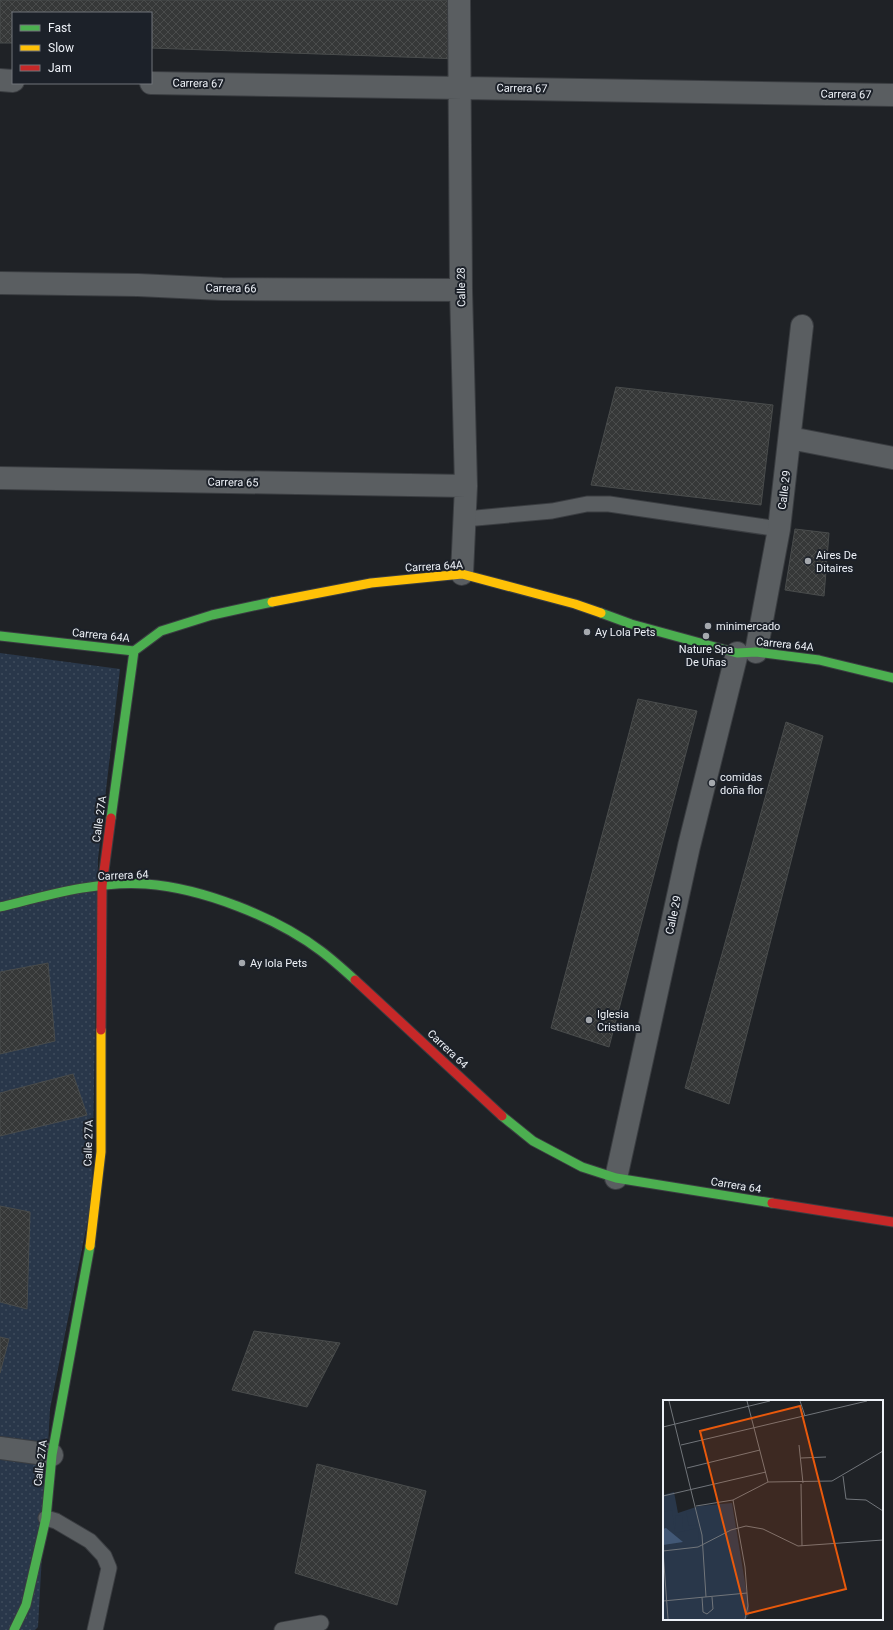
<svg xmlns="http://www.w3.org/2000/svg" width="893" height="1630" font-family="Roboto,sans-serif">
	<defs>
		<pattern id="grass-dots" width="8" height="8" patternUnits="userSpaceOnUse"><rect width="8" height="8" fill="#29374a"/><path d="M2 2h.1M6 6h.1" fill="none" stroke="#3e4b5c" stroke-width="1.8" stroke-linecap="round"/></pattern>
		<pattern id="building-cross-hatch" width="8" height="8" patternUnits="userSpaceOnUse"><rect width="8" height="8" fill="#363838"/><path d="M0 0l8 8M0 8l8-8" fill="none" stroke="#4a4c4c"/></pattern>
	</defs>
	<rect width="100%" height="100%" fill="#1f2226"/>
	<path fill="url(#grass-dots)" d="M0 653 120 669 98 859 92 1199 50 1409 38 1627 35 1630H0Z"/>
	<path fill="url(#building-cross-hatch)" stroke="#494c4c" d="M0 0H459V59L151 48V13H13V43H0Z
		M616 387 773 405 761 505 591 485Z
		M795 529 829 533 824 596 785 590Z
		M638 699 697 711 609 1047 551 1028Z
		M786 722 823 736 729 1104 685 1088Z
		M48 963 55 1041 0 1054V972Z
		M73 1074 87 1115 0 1136V1093Z
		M0 1206 30 1212 27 1309 0 1302Z
		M254 1331 340 1343 307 1407 232 1390Z
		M0 1337 9 1339 0 1373Z
		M317 1464 426 1491 397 1605 295 1573Z"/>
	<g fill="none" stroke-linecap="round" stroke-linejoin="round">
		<g stroke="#3a3d41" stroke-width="17">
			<path id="lane" d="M465 519 552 511 587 504H609L779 529
				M46 1518 56 1521 90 1541 104 1556 109 1568 95 1630
				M282 1630 321 1623"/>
		</g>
		<g stroke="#3a3d41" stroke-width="24">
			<path id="street" d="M459 0 461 290 466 486 462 574
				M0 80 13 81
				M151 83 893 95
				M0 283 138 285 222 289 461 290
				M790 438 893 458
				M0 478 466 486
				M756 652 779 529 802 326
				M616 1178 689 846 737 653
				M0 1448 52 1455"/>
		</g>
		<g stroke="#3a3d41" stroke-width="11">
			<path id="fast" d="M601 613 631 624 737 653 756 652 819 660 893 678
				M0 636 134 651 161 631 212 615 272 602
				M111 818 134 651
				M0 907C45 896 100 880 146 884 202 888 276 917 321 951 333 960 344 970 355 980
				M502 1116 533 1141 582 1167 616 1178 772 1203
				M14 1630 26 1605 46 1518 52 1455 90 1246"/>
		</g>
		<g stroke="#3a3d41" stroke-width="11">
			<path id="slow" d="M272 602 371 583 462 574 575 604 601 613
				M90 1246 101 1152V1030"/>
		</g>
		<g stroke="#3a3d41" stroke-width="11">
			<path id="jam" d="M355 980 502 1116
				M101 1030 102 886 111 818
				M772 1203 893 1222"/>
		</g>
		<use href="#lane" stroke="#5a5e61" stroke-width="15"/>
		<use href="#street" stroke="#5a5e61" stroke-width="22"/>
		<use href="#fast" stroke="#4caf50" stroke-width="9"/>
		<use href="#slow" stroke="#ffc107" stroke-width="9"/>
		<use href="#jam" stroke="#c62828" stroke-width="9"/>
	</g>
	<g fill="#a5a9ae" stroke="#1c2129" stroke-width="1.5">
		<circle cx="808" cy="561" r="4"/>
		<circle cx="708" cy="626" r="4"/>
		<circle cx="587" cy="632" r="4"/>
		<circle cx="706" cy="636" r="4"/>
		<circle cx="712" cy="783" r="4"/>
		<circle cx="242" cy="963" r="4"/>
		<circle cx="589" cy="1020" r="4"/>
	</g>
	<g text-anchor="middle" stroke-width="4" stroke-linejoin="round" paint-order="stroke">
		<g font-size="11" fill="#edf1f7" stroke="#1c2129">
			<text transform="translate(198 83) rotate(1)" y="4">Carrera 67</text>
			<text transform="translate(522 88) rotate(1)" y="4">Carrera 67</text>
			<text transform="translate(846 94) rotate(1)" y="4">Carrera 67</text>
			<text transform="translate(461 287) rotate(-91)" y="4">Calle 28</text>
			<text transform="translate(231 288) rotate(1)" y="4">Carrera 66</text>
			<text transform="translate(233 482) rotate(1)" y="4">Carrera 65</text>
			<text transform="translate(784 490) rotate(-83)" y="4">Calle 29</text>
			<text transform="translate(434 566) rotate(-3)" y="4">Carrera 64A</text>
			<text transform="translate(101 635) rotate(6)" y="4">Carrera 64A</text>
			<text transform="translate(785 644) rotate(6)" y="4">Carrera 64A</text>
			<text transform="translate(99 819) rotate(-82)" y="4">Calle 27A</text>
			<text transform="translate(123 875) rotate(-2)" y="4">Carrera 64</text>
			<text transform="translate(673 915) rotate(-78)" y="4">Calle 29</text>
			<text transform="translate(448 1049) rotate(43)" y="4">Carrera 64</text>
			<text transform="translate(88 1143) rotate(-88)" y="4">Calle 27A</text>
			<text transform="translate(736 1185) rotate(9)" y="4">Carrera 64</text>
			<text transform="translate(40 1463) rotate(-83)" y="4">Calle 27A</text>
		</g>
		<g font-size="11" fill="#edf1f7" stroke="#1c2129" text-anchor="start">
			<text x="816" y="559">Aires De<tspan x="816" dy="13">Ditaires</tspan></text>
			<text x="716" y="630">minimercado</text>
			<text x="595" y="636">Ay Lola Pets</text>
			<text x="706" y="653" text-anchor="middle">Nature Spa<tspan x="706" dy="13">De Uñas</tspan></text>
			<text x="720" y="781">comidas<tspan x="720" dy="13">doña flor</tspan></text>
			<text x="250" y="967">Ay lola Pets</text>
			<text x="597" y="1018">Iglesia<tspan x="597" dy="13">Cristiana</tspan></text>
		</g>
	</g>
	<g transform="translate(663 1400)">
		<rect width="220" height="220" fill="#1f2226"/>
		<path d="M11 92 15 113 36 106 69 103 87 213 83 219H0V95Z" fill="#29374a"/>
		<path d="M9 110 12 133 35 128 36 142 26 146 0 148V112Z" fill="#29374a"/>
		<path d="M31 110 34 125 26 126 23 112ZM19 115 20 129H13L12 116Z" fill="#29374a"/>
		<path d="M3 128 20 142 0 145V129Z" fill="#425876"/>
		<path fill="none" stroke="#71757a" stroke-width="1" d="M6 1 39 135 43 197M84 1 105 82M137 1 142 16M0 27 107 1M18 45 204 1M136 45 140 83M138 58 163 57M24 68 97 50M180 76 183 99 203 100 220 111M138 84 139 146M0 96 103 72M70 100 82 167 85 206 82 219M33 106 70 100 105 82 169 81 220 51M39 197 40 212 44 214 50 209 49 197M0 201 84 193M5 219 0 151 35 147 68 130 83 126 100 129 135 146 220 140"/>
		<path fill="#e8590c" fill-opacity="0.15" stroke="#e8590c" stroke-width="2" d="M137 6 183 189 83 214 37 31Z"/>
		<rect width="220" height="220" fill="none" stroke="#edf1f7" stroke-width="2"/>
	</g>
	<rect x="12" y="12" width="140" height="72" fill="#1c2129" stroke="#70747b"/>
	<rect x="20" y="25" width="20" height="6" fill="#4caf50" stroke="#70747b"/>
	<text x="48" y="32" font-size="12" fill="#edf1f7">Fast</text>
	<rect x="20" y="45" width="20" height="6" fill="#ffc107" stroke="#70747b"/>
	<text x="48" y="52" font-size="12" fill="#edf1f7">Slow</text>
	<rect x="20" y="65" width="20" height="6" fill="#c62828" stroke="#70747b"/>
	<text x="48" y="72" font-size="12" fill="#edf1f7">Jam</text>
</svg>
